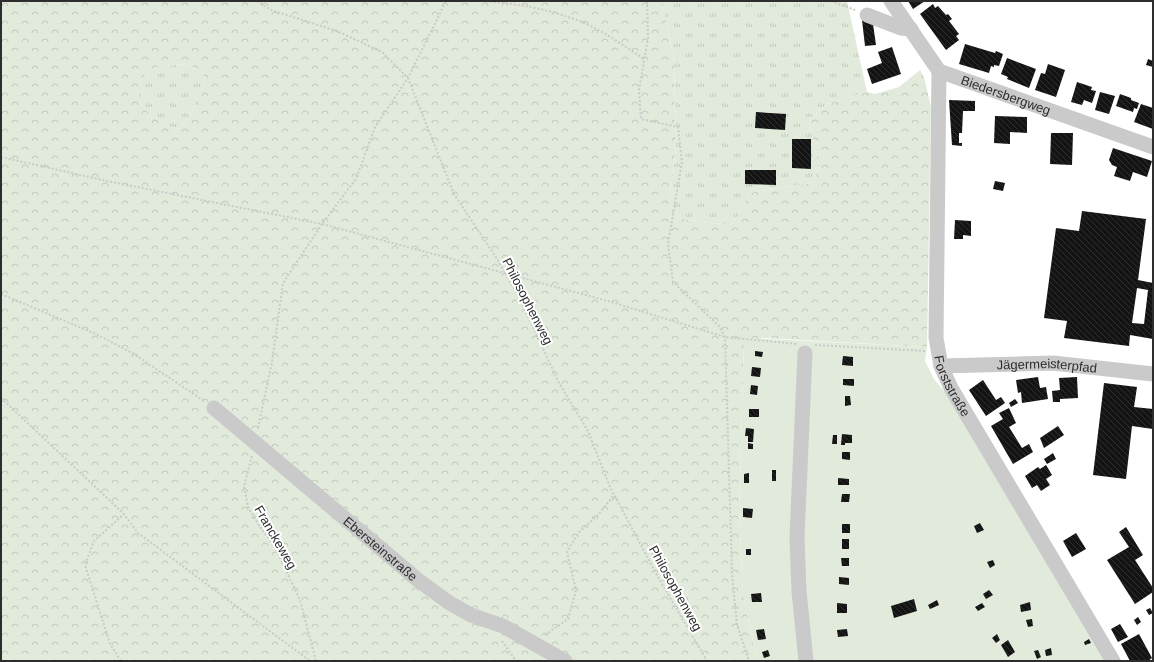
<svg xmlns="http://www.w3.org/2000/svg" width="1154" height="662" font-family="Arial,sans-serif">
	<defs>
		<pattern id="grass-tufts" width="24" height="20" patternUnits="userSpaceOnUse"><rect width="24" height="20" fill="#e1eadb"/><path d="M3 7l-1-3M5 7V3M7 7l1-3M15 17l-1-3M17 17v-4M19 17l1-3" fill="none" stroke="#c1c9bc"/></pattern>
		<pattern id="forest-crowns" width="20" height="18" patternUnits="userSpaceOnUse"><rect width="20" height="18" fill="#e1eadb"/><path d="M2 6a3 3 0 1 1 6 0M12 15a3 3 0 1 1 6 0" fill="none" stroke="#c1c9bc"/></pattern>
		<pattern id="building-back-hatch" width="6" height="6" patternUnits="userSpaceOnUse"><rect width="6" height="6" fill="#141414"/><path d="M-1 5l2 2M0 0l6 6M5-1l2 2" fill="none" stroke="#2e2e2e"/></pattern>
	</defs>
	<rect width="100%" height="100%" fill="#fff"/>
	<path fill="url(#grass-tufts)" d="M662 1H847L867 92 827 104 809 120 819 167 812 183 749 193 738 216 730 225 682 219 669 203 676 149 674 61Z
		M185 64 201 70 205 79 188 120 177 129C150 121 119 93 152 69 158 66 178 65 185 64Z"/>
	<path fill="url(#forest-crowns)" fill-rule="evenodd" d="M1 1H662L674 61 676 149 669 203 682 219 730 225 738 216 749 193 812 183 819 167 809 120 827 104 867 92 875 94 899 87 920 70 924 77 931 107 927 347 763 338 744 343 739 510 743 594 756 656 759 661H1ZM185 64 201 70 205 79 188 120 177 129C150 121 119 93 152 69 158 66 178 65 185 64Z"/>
	<path fill="#e1eadb" d="M748 338 927 347 925 361 934 379 948 396 1105 661H759L756 656 743 594 739 510 744 343Z"/>
	<path fill="url(#building-back-hatch)" fill-rule="evenodd" d="M908 1H925L913 9Z
		M933 4 935 8 938 6 946 15 948 14 952 19 949 21 959 34 956 36 959 40 946 50 920 14Z
		M862 20 873 24 876 45 865 46Z
		M965 44 995 53 996 51 1003 54 999 66 994 65V67L991 66 989 73 959 64Z
		M892 47 901 74 872 84 867 69 882 63 878 52Z
		M1007 58 1036 69 1029 88 1007 79 1008 77 1001 74Z
		M1148 59 1153 61V67L1146 65Z
		M1048 64 1065 70 1056 97 1035 90 1041 73 1045 74Z
		M1077 82 1092 87 1091 90 1096 91 1092 103 1084 100 1082 105 1071 102Z
		M1100 92 1115 96 1109 114 1095 110Z
		M1120 94 1131 98V100L1139 103 1137 109 1134 108 1133 112 1116 106Z
		M949 100 975 101V111H963L962 133H959V143H962V146L952 145Z
		M1141 104 1153 108V129L1134 122Z
		M756 112 786 114 785 130 755 128Z
		M995 116 1027 117V133L1010 132V144L994 143Z
		M1051 133H1073L1072 165 1050 164Z
		M792 139H811V169L792 168Z
		M1113 148 1152 161 1147 177 1133 172 1130 181 1114 176 1117 167 1112 165 1109 160Z
		M745 170H776V185L745 184Z
		M995 181 1005 183 1003 191 993 189Z
		M1082 211 1146 219 1138 280 1153 283V339L1130 335 1129 346 1064 338 1067 321 1044 318 1056 228 1079 231ZM1137 288 1148 290 1144 324 1132 323Z
		M955 220 971 221V236L963 235V239H954Z
		M755 351 763 352 762 357 755 356Z
		M843 356 853 357V366L842 365Z
		M752 367 761 368 760 377 751 376Z
		M1038 377 1040 388 1046 387 1048 399 1022 403 1021 392 1018 393 1016 380Z
		M1077 377 1078 398 1060 399V402H1053L1052 391 1060 390 1059 378Z
		M843 379H854V386L843 385Z
		M983 380 996 400 1001 397 1005 403 986 416 969 390Z
		M1104 383 1137 387 1134 407 1153 409V429L1132 426 1126 479 1093 475Z
		M751 385 758 386 757 395 750 394Z
		M845 396H850L851 405 845 406Z
		M1015 399 1018 403 1011 407 1009 403Z
		M1009 408 1016 423 1009 427 1022 448 1029 444 1033 452 1013 464 991 426 1003 419 999 413Z
		M749 409H759V417H749Z
		M1058 426 1064 435 1044 448 1040 438Z
		M746 428 754 429 753 442H748V436H745Z
		M842 434 852 435V443H845V445H841Z
		M833 435H837V444H832Z
		M748 443 753 444V449H748Z
		M842 452H850V460L842 459Z
		M1053 453 1056 459 1047 464 1044 459Z
		M1046 465 1052 475 1046 479 1050 485 1041 491 1037 485 1032 488 1025 476 1038 467 1040 469Z
		M772 470H776V481H772Z
		M749 473V483H744V474Z
		M838 478 849 479V485H838Z
		M842 494H850L849 502H841Z
		M743 508 753 509 752 518 743 517Z
		M980 523 984 530 977 533 974 526Z
		M842 524H850V533H842Z
		M1126 527 1143 555 1135 560 1153 588V592L1135 604 1107 560 1129 547 1119 532Z
		M1076 533 1086 549 1072 557 1063 541Z
		M842 539H849V549H842Z
		M746 549H751V555H746Z
		M841 558H849V566H842Z
		M993 560 995 565 990 568 987 562Z
		M839 577 849 578V585L839 584Z
		M989 590 993 595 986 599 983 594Z
		M761 593 762 602H752L751 594Z
		M914 599 917 611 894 618 891 606Z
		M937 600 939 605 930 609 928 605Z
		M1030 602 1031 610 1021 612 1020 605Z
		M837 603 847 604V613H837Z
		M982 603 985 607 978 611 975 607Z
		M1150 608 1153 613 1149 615 1146 610Z
		M1138 617 1141 622 1137 625 1134 620Z
		M1032 619 1033 626 1028 627 1026 620Z
		M1120 624 1128 637 1118 642 1111 629Z
		M764 629 766 639 758 640 756 630Z
		M847 629 848 636 838 637 837 630Z
		M997 634 1000 640 996 643 992 638Z
		M1139 634 1152 658 1148 661H1130L1121 644Z
		M1089 639 1091 643 1085 645 1084 642Z
		M1008 640 1015 652 1008 657 1001 645Z
		M1051 648 1052 655 1046 656 1045 650Z
		M768 650 770 656 764 658 762 652Z
		M1038 650 1041 657 1037 659 1034 651Z"/>
	<g fill="none" stroke-linecap="round" stroke-linejoin="round">
		<path stroke="#cacaca" stroke-width="2" stroke-dasharray="2 2" stroke-linecap="butt" d="M257 1 271 10 337 31 382 52 408 78 454 194 497 259 518 295 559 383 588 431 610 487 659 579 707 661
			M486 1C515 4 544 8 571 18 597 26 621 44 644 59
			M647 1 648 38 639 90 641 119 678 127 682 162 668 244 673 282 719 326 725 337 732 573 737 625 749 661
			M831 1 855 10
			M1 157 107 181 322 224 608 301 725 337 797 344
			M1 294 96 334 134 354 204 401
			M815 345 925 351
			M1 398 124 514 138 533 310 661
			M258 428 272 362 283 283 322 224 356 179 375 127 408 78 446 1
			M252 456 244 486 248 507 260 527 275 547 300 600 316 661
			M545 635 568 619 576 590 567 552 579 532 597 516 614 495
			M502 641 516 661
			M121 661 110 644 85 565 94 541 124 514"/>
		<g stroke="#cacaca" stroke-width="15">
			<path id="s1" d="M891 1 939 71 1153 147"/>
			<path d="M867 15 901 28 911 29"/>
			<path id="s2" d="M939 71 936 338 941 366 951 388 1113 661"/>
			<path d="M805 353 797 538 799 591 806 661"/>
			<path id="s3" d="M941 366 1053 363 1153 374"/>
			<path id="s4" d="M214 408 418 580 448 602 471 615 503 626 565 661"/>
		</g>
	</g>
	<g text-anchor="middle" stroke-width="4" stroke-linejoin="round" paint-order="stroke">
		<g font-size="13" fill="#2d2d2d" stroke="#fff">
			<text dy="5" stroke="none"><textPath href="#s1" startOffset="156">Biedersbergweg</textPath></text>
			<text transform="translate(528 301) rotate(63)" y="5">Philosophenweg</text>
			<text dy="5" stroke="none"><textPath href="#s3" startOffset="106">Jägermeisterpfad</textPath></text>
			<text dy="5" stroke="none"><textPath href="#s2" startOffset="318">Forststraße</textPath></text>
			<text transform="translate(276 537) rotate(60)" y="5">Franckeweg</text>
			<text dy="5" stroke="none"><textPath href="#s4" startOffset="218">Ebersteinstraße</textPath></text>
			<text transform="translate(676 588) rotate(61)" y="5">Philosophenweg</text>
		</g>
	</g>
	<rect width="1154" height="662" fill="none" stroke="#2d2d2d" stroke-width="4"/>
</svg>
